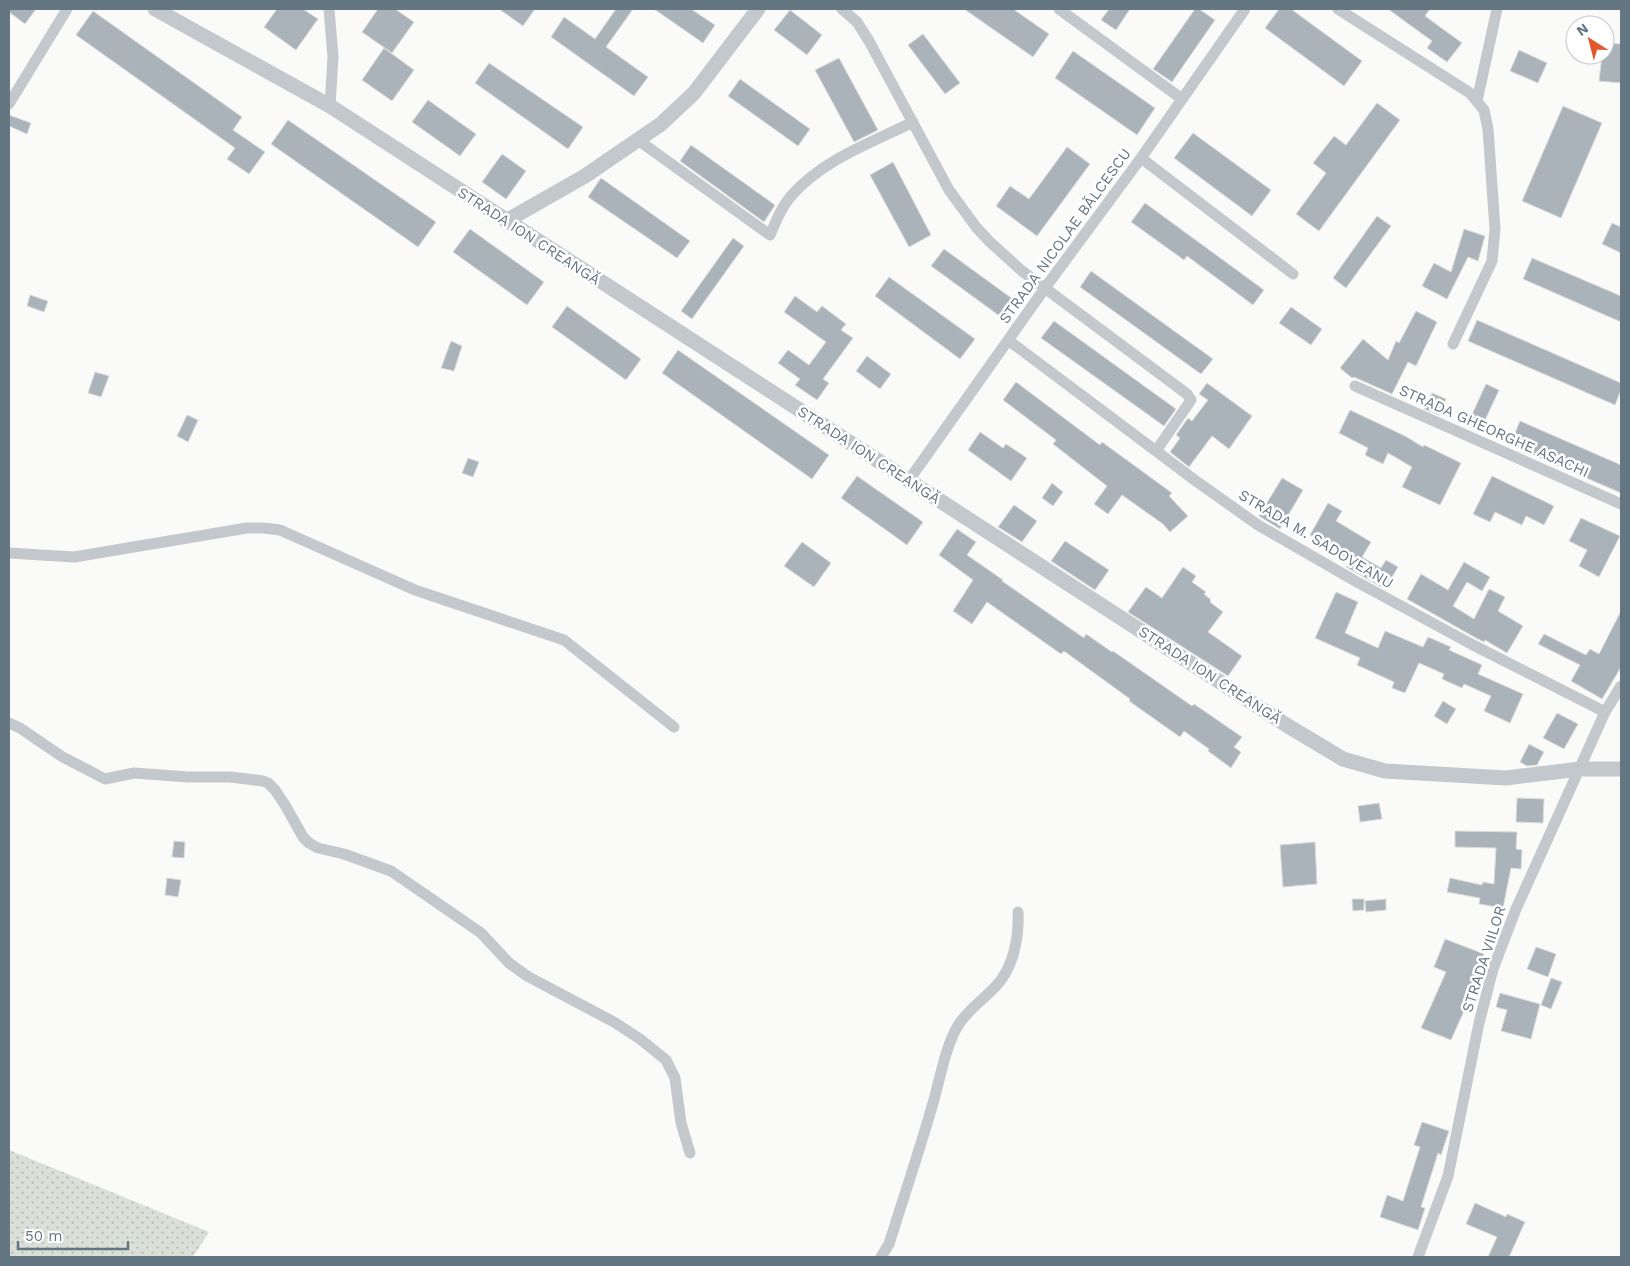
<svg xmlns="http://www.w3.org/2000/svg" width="1630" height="1266" font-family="'Work Sans',sans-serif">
	<defs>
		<pattern id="grass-dots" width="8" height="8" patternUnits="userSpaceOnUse" patternTransform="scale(1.25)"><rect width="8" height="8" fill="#dadfd7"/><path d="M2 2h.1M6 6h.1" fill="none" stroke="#b4b9b4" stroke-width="1.8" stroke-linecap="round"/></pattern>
	</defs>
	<rect width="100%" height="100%" fill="#fafaf8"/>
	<path fill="url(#grass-dots)" d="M9 1150 209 1232 193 1257H9Z"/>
	<path fill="#aab3b9" stroke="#dcdcda" d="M9 9H36L25 24 9 12Z
		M277 9H303L318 19 296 50 264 27Z
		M378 9H395L414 22 392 53 362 32Z
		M499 9H535L523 26Z
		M616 9H633L606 47 648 77 634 96 551 37 564 17 595 39Z
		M654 9H691L715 25 703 43Z
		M964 9H1013L1049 34 1033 57Z
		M1109 9H1130L1116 30 1101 20Z
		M1195 9H1199L1215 20 1172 82 1153 69Z
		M1279 9H1291L1362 61 1344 86 1265 28Z
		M1388 9H1430L1425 16 1462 43 1447 62 1427 48 1432 41Z
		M790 10 822 35 807 55 774 30Z
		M93 11 242 117 233 130 265 152 249 174 227 159 235 148 76 35Z
		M923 34 960 83 945 94 908 45Z
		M1605 43 1621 44V83L1599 81 1602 55H1605Z
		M384 48 414 70 392 101 362 80Z
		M1519 50 1547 63 1538 83 1510 71Z
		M1073 51 1155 108 1137 135 1055 78Z
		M839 58 878 130 854 142 815 70Z
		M489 63 583 127 568 149 475 83Z
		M740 79 810 129 798 146 728 96Z
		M428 100 476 134 460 156 412 122Z
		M1377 103 1400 120 1319 231 1296 214 1326 173 1313 163 1334 136 1346 145Z
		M1563 106 1602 123 1561 218 1522 201Z
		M9 115 31 123 27 134 9 126Z
		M288 120 436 222 418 247 271 144Z
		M1193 133 1271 190 1252 216 1174 158Z
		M691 145 775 205 764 222 680 161Z
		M1067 147 1090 164 1037 236 996 206 1010 186 1029 199Z
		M502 154 526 171 506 199 482 182Z
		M893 162 931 235 909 247 870 175Z
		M601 178 690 241 677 258 588 197Z
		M1145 203 1264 290 1253 305 1187 256 1184 260 1131 222Z
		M1377 216 1391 226 1346 288 1333 278Z
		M1612 223 1621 227V253L1602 244Z
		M470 229 544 282 527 305 453 252Z
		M1464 229 1485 236 1478 261 1468 257 1447 299 1422 286 1434 263 1451 272Z
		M733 238 744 246 692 319 681 311Z
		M944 249 1014 300 1001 317 931 266Z
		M1532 258 1621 296V322L1523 279Z
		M1091 271 1213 359 1201 374 1080 287Z
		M889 277 975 339 960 359 875 296Z
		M30 295 48 301 44 312 27 306Z
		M795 296 817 312 822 306 846 324 841 330 853 338 823 379 829 383 817 400 795 385 800 379 778 363 788 350 809 365 826 342 784 312Z
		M567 306 641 359 626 380 552 327Z
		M1291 307 1322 329 1311 345 1279 323Z
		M1416 311 1437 322 1416 366 1408 362 1392 394 1354 377 1352 378 1340 368 1363 339 1388 360 1396 341 1399 343Z
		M1477 320 1621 383V390L1615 405 1468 341Z
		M1054 321 1176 409 1164 426 1041 338Z
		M451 341 462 346 454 371 441 368Z
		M678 350 829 455 812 479 662 373Z
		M867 356 891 374 880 389 856 371Z
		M95 372 109 376 101 397 88 393Z
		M1016 382 1100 445 1102 442 1172 493 1169 496 1188 516 1170 532 1163 524 1122 495 1108 514 1094 504 1107 486 1053 444 1056 440 1003 400Z
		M1207 383 1252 416 1229 449 1212 436 1189 467 1170 452 1180 438 1176 435 1188 418 1192 421 1208 400 1199 394Z
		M1486 384 1499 390 1481 429 1468 423Z
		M1432 393 1446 399 1439 415 1424 409Z
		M1350 410 1405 436 1423 447 1424 445 1461 463 1440 505 1402 487 1412 467 1388 453 1383 464 1365 455 1368 448 1339 433Z
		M187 415 198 420 188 442 177 436Z
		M1520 421 1621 465V493L1510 445Z
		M980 432 1003 448 1006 444 1027 458 1011 481 968 450Z
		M468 458 479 462 473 477 462 473Z
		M857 476 923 522 907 545 841 498Z
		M1492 476 1554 506 1544 525 1526 516 1522 525 1495 512 1490 522 1473 514Z
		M1282 478 1303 490 1280 529 1259 516Z
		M1052 483 1063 492 1053 506 1042 498Z
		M1328 503 1342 511 1336 521 1371 542 1362 557 1381 568 1386 560 1398 567 1385 589 1346 567 1351 560 1310 535Z
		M1014 505 1037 521 1022 542 998 527Z
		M1581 518 1620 536 1599 577 1579 566 1587 550 1569 541Z
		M957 529 976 542 967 555 1003 580 1002 581 1084 638 1086 634 1112 652 1113 651 1192 706 1194 704 1242 737 1234 747 1241 752 1231 768 1208 751 1209 749 1184 731 1180 737 1129 701 1130 699 1064 651 1061 654 987 602 972 624 953 611 973 580 939 555Z
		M1065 541 1109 570 1095 590 1051 561Z
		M802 542 831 563 814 587 784 566Z
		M1464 562 1490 577 1482 591 1467 582 1453 606 1474 619 1489 589 1505 597 1498 611 1523 626 1507 653 1485 640 1484 642 1476 638 1407 599 1421 574 1448 590Z
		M1183 567 1196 576 1192 582 1206 592 1204 594 1211 600 1210 602 1223 612 1208 632 1242 656 1228 676 1128 612 1146 587 1162 598Z
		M1336 592 1358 602 1345 633 1378 648 1385 631 1423 647 1428 637 1451 647 1449 650 1482 665 1478 674 1523 694 1510 723 1484 711 1491 696 1464 684 1462 688 1442 679 1444 674 1419 663 1405 693 1392 688 1394 682 1357 665 1360 658 1315 638Z
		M1621 611V667L1602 699 1571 681 1580 665 1538 644 1544 634 1586 655 1590 649 1599 654Z
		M1443 701 1456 709 1447 724 1434 716Z
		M1557 713 1578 724 1564 749 1543 738Z
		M1529 744 1544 752 1537 765 1527 766 1520 762Z
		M1517 798 1544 799 1543 823 1516 822Z
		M1379 803 1382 819 1360 822 1358 806Z
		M1455 831 1517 832 1516 849 1522 850 1521 869 1511 868 1503 908 1479 904 1480 898 1447 892 1450 878 1482 885 1483 882 1494 884 1496 848 1455 847Z
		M174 841 185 842 184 858 172 857Z
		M1315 842 1317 884 1283 887 1280 845Z
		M167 878 181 880 178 897 165 895Z
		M1352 899H1364V910L1353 911Z
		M1386 899V910L1366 912 1365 901Z
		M1445 939 1484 954 1466 1001 1468 1002 1451 1040 1421 1028 1446 972 1434 967Z
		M1536 947 1556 954 1548 977 1527 969Z
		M1551 978 1562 982 1551 1009 1541 1005Z
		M1500 993 1540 1004 1531 1039 1501 1031 1507 1010 1496 1007Z
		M1422 1122 1449 1131 1441 1155 1438 1153 1421 1207 1425 1208 1418 1230 1380 1217 1387 1195 1403 1201 1420 1147 1414 1145Z
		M1475 1203 1506 1217 1507 1214 1525 1222 1509 1257H1488L1497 1237 1466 1224Z"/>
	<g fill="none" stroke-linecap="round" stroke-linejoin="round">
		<path stroke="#c3c8cc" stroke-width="11" d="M329 9 333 57 330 106
			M842 9 857 22 869 41 949 190 976 227 990 242 1022 271 1187 394 1191 400 1156 451
			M1059 9 1182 99
			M1338 9 1470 93 1484 110 1488 129 1495 229 1492 261 1453 344
			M1477 101 1497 9
			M9 104 67 9
			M638 140 770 235C776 221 782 206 792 195 824 159 871 143 913 122
			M1141 158 1293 274
			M1008 340 1196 481 1258 525 1357 582 1473 645 1605 712
			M1355 386 1621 504
			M909 480 1045 288 1141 158 1245 9
			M9 553 74 557 247 528H263L280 530 415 590 564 640 674 727
			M9 723 20 728 61 756 105 779 134 773 188 777H230L263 781 268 783 275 790 285 805 303 837 309 843 318 848 344 854 391 871 481 933 509 963 527 976 614 1022 640 1039 666 1060 675 1078 681 1123 690 1153
			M881 1257 889 1244C903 1199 918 1155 931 1110 939 1085 945 1045 959 1024 969 1009 984 999 996 986 1014 967 1019 937 1018 912
			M1418 1257 1448 1176 1479 1023 1493 969 1516 909 1605 712 1621 686"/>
		<path stroke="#c3c8cc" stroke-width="15" d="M155 9 330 106 1288 726 1343 759 1385 771 1506 778 1580 769H1621
			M506 221 585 176 661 124 694 93 758 9"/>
	</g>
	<g text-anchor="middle" stroke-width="5" stroke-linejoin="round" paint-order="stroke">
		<g font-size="15" fill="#657683" stroke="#fff">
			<text transform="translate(529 236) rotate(33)" y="5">STRADA ION CREANGĂ</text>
			<text transform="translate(1065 236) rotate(-54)" y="5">STRADA NICOLAE BĂLCESCU</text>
			<text transform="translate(1494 431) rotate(24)" y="5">STRADA GHEORGHE ASACHI</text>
			<text transform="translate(869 455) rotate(33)" y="5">STRADA ION CREANGĂ</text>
			<text transform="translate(1316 539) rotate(31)" y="5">STRADA M. SADOVEANU</text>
			<text transform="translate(1210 675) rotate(33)" y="5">STRADA ION CREANGĂ</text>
			<text transform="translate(1484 959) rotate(-72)" y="5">STRADA VIILOR</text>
		</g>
	</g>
	<rect width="1630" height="1266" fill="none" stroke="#657683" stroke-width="20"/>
	<g transform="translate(1590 40) rotate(324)"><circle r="24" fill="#ffffff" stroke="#c1c8cd"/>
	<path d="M0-4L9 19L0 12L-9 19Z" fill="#e4572e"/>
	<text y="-8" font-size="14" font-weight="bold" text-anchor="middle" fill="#657683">N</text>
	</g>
	<path d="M18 1241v8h110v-8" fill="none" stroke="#657683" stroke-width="2.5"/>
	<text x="25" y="1241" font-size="15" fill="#657683" stroke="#ffffff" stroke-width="4" paint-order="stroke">50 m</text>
</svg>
